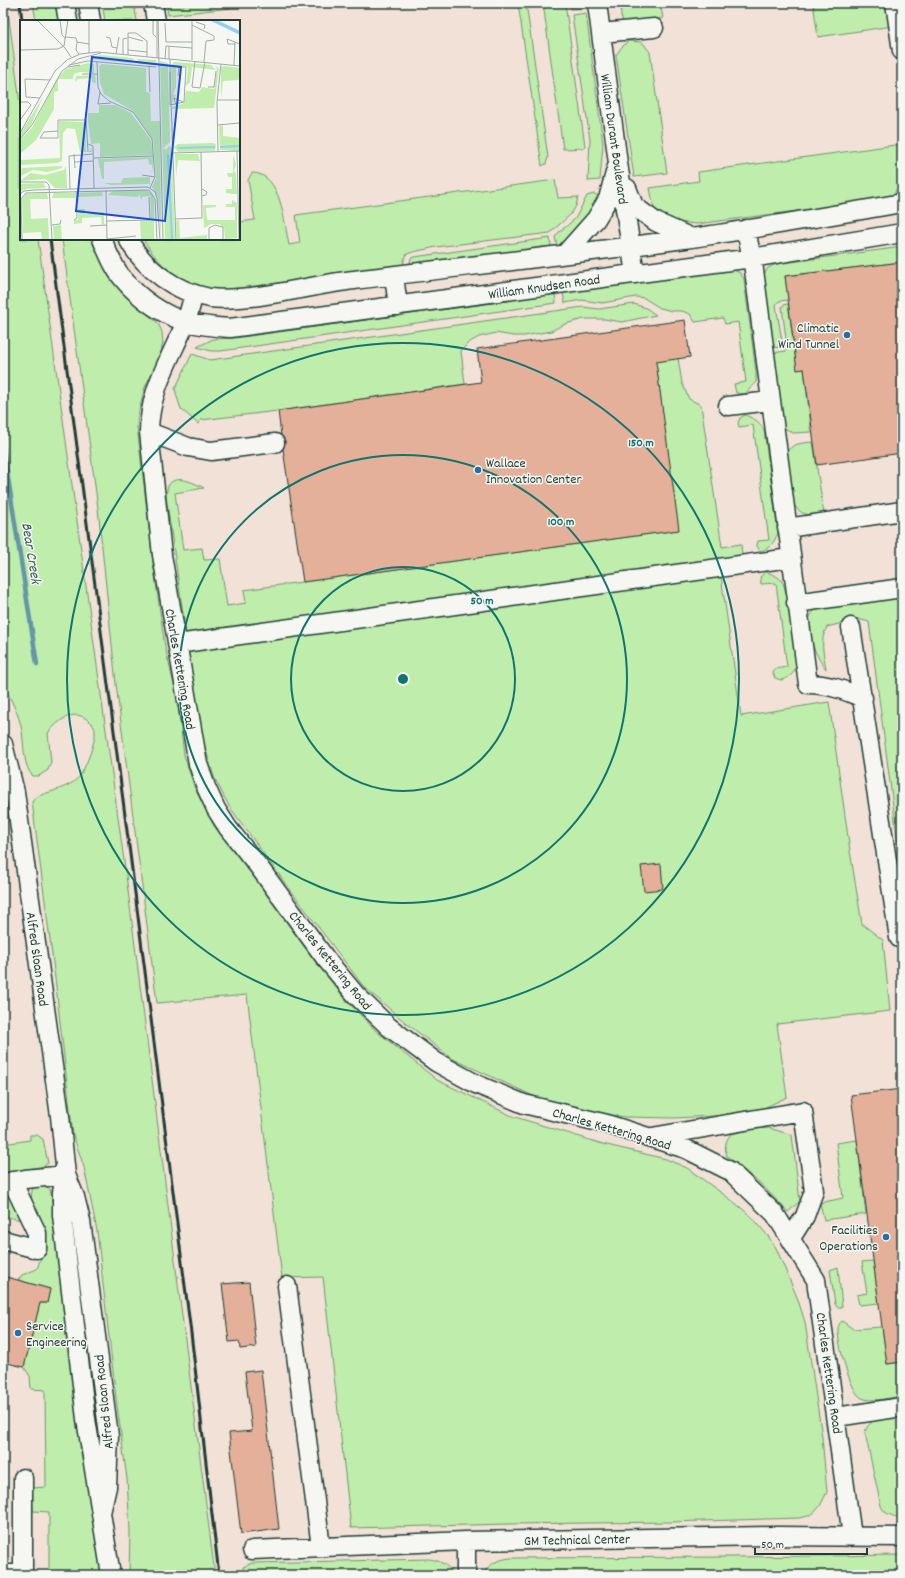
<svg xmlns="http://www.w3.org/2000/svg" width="905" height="1578" font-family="Dekko,sans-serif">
	<rect width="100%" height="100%" fill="#f6f6f2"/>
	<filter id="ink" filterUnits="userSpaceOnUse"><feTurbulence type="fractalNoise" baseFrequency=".025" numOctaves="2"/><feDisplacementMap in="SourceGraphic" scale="8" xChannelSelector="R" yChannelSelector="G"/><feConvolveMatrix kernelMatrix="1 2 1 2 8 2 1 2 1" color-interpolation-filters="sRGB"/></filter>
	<g filter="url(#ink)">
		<path fill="#f1e1d7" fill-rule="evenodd" d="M3 3H902V1575H3ZM21 21H239V239H21Z"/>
		<path fill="#bfedab" stroke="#6f9570" d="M3 3H7L21 111V239H38L126 875 215 1575H129L130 1531 127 1479 116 1398 97 1231 84 1167 73 1135 55 978 32 802C37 791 70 792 81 774 86 766 96 741 95 731 95 727 92 724 89 721 74 707 58 721 48 733L51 762 48 770 39 776H33C23 768 24 743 22 731 19 713 10 699 3 682Z
			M33 3H56L58 21H36Z
			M102 3H134L137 21H105Z
			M170 3H257V5L168 15 167 8Z
			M518 3H526L548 157 546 164 542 166Z
			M543 3H565L585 146 584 148 563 149Z
			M571 3H583L584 8 571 9Z
			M620 3H699L661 8 663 18 646 22 624 24 621 16Z
			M813 3H891L893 26 818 37Z
			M586 13 603 144 600 180 588 181 590 140 572 15Z
			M628 41 642 42 650 52 667 173 634 177 616 55 621 48Z
			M902 144V183L895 191 896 198 697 224 668 221 654 209 650 188 699 181 698 172Z
			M252 173C282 173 284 224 289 245L300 243 296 215 555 180 558 198 578 197 576 206 571 214 550 233 436 247 413 252 407 254 404 260 403 267 216 291C181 283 161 269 143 239H239V222L255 220 248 180Z
			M594 194 599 196 597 203 569 240 557 246 555 237 559 232 575 219 587 196Z
			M550 238 551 246 409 266 411 258 414 257Z
			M62 239H93L96 250 109 274 133 302 158 323 162 332 163 343 159 359 145 387 138 415 137 426 153 562 165 647 177 697 184 755 195 789 214 826 256 880 314 960 346 1000 375 1030 437 1080 512 1116 603 1144 666 1159 687 1168 734 1202 752 1217 768 1236 776 1248 797 1297 805 1322 822 1437 827 1492 820 1506 815 1512 808 1516 799 1518 670 1522 509 1524 351 1528 323 1277 282 1278 247 995 157 1003 116 684 98 508Z
			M902 247V262L785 276 788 300 779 301 776 305 783 347 771 348 763 276 768 268 776 264Z
			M734 270 740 273 744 279 756 372V382L745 394 736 393 734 384 746 382 738 322 725 324 723 318 695 322 690 314 682 311H672L660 308 644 298 636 297 602 303 582 300 565 303 563 293Z
			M555 294 556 303 221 351H211L197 347 213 339 235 338Z
			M634 304 646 308 656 315 622 322 604 319H584L565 324 551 331 524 336H513L496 333 479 337 468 343 461 351 465 384 278 411 201 420 198 424 181 409 177 397 175 389 192 354 210 360 583 307 599 309Z
			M788 304 797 369H804L811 427H810L811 432 793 433 783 427 772 353 786 351 787 347 782 307 783 305Z
			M678 358 682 383 689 399 701 405 722 547 741 544 742 557 186 634 166 496C167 493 167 488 168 486 175 473 195 483 204 488L175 493 183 550 202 548 204 560 220 559 227 606 246 603 244 590 678 530 656 362Z
			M745 415C755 419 759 421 764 430L778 533C774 542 770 549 760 551L757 546 758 541 769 540 753 425 739 427 738 423 740 418Z
			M813 442 824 514C808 515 800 517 792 501L786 454C791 443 802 443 813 442Z
			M766 572C772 574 778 576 782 581 788 591 798 659 795 669 792 676 787 679 781 680L775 678 773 673 775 669 787 667 776 583 761 584 760 577Z
			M721 576 741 716 829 702 850 851 862 924 883 940 890 1011 777 1024 787 1097 764 1108 714 1116 674 1118 625 1117 589 1111 540 1099 451 1058 406 1023 364 987 285 883 229 806 214 777 203 740 186 651Z
			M902 597V874L869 622 858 619 827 627C819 640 824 655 826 669 816 657 800 624 814 611 815 610 820 609 822 608Z
			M769 1128 792 1135 800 1201 788 1212 763 1186 727 1156C724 1147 725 1141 731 1134L755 1129Z
			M30 1135H37L43 1139 48 1163 44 1166 19 1171 3 1177V1144L30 1140Z
			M857 1140 866 1214 824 1220 820 1203 843 1198 836 1143Z
			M36 1184 44 1185 50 1189 65 1273 102 1575H49V1512L33 1511 32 1488 46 1487 45 1390 31 1389 30 1376 24 1367 40 1303H47L50 1289 18 1280 22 1275 37 1269C42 1255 46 1242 43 1226 39 1211 24 1198 36 1184Z
			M3 1192 10 1195 26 1221 3 1216Z
			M873 1261 879 1303 859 1305 857 1295 867 1293 862 1262Z
			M838 1267 842 1307H837L835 1304 830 1270Z
			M842 1321 853 1329 882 1327 887 1364 902 1362V1396C892 1397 871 1403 862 1398 850 1393 837 1341 838 1329 838 1325 840 1323 842 1321Z
			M902 1416V1518C893 1516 885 1515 881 1506L865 1433C868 1416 888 1418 902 1416Z
			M902 1555V1575H483C489 1563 497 1560 510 1558L733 1557Z
			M429 1559C438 1560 450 1565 453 1575H244L243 1567 252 1563Z"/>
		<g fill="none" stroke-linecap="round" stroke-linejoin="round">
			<path stroke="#6595a7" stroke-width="4.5" d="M3 446 37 664"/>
		</g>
		<path fill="#e5b099" stroke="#1f3d34" d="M902 262V453L817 465 804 369 797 370 785 276Z
			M685 320 690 357 656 362 679 530 303 582 283 449 285 441 281 435 278 411 481 382 477 349Z
			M661 864 663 889 644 891 641 866Z
			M902 1089V1362L887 1364 851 1095Z
			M3 1276 50 1289 47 1303H40L24 1367 3 1362Z
			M249 1282 256 1347 240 1349 239 1341 229 1342 222 1284Z
			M261 1370 279 1529 241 1534 229 1433 252 1431 245 1372Z"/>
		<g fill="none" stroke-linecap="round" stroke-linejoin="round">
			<g stroke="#1f3d34" stroke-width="21">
				<path id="minor" d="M65 3 68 21
					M88 3 91 21
					M153 3 156 21
					M597 3 618 163 635 274
					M895 3 902 51
					M601 33 654 28
					M627 188 634 206 656 222 692 238
					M746 229 754 270 808 684C828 684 844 690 863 698
					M102 239C108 253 114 269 124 280 139 298 164 316 187 322 201 326 215 327 230 328L752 258 902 233
					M128 239C145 270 176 292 210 298 224 300 237 298 251 297 286 293 320 284 354 280 466 266 579 254 691 238 761 228 832 215 902 203
					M565 254 596 219 608 199 616 169
					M394 276 398 306
					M194 294C191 304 189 314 185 324 170 359 149 392 149 432L162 555 198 764 206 787 216 809 228 828 259 867 326 959 356 995 389 1027 436 1062 476 1084 524 1104 607 1124 686 1149 730 1171 775 1214 816 1280 852 1536
					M728 406 770 401
					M149 432 188 447 211 451 275 443
					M787 528 902 511
					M796 603 902 588
					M851 627 899 938H902
					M177 644 790 558
					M3 744 15 792 60 1116 66 1175 75 1197 81 1221 109 1436 107 1487 101 1513 86 1419 62 1215V1192L66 1175
					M652 1137 803 1111 814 1191 805 1216 791 1238
					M3 1183 25 1179 66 1175
					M3 1240 37 1249V1233L12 1181
					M287 1286 321 1547
					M836 1417 902 1407
					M101 1513 111 1575
					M466 1541V1575
					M252 1550 466 1541 776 1536 902 1537
					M3 1574H23V1478"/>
			</g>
			<use href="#minor" stroke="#f6f6f2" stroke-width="18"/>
			<path stroke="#1f3d34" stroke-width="3" d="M20 3 22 21
				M50 239C98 604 145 968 191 1333 201 1414 209 1494 219 1575"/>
		</g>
	</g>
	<g fill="none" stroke="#0f766e" stroke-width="2">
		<circle cx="403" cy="679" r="112"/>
		<circle cx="403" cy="679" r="224"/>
		<circle cx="403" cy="679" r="336"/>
	</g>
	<g fill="#1f6fb2" stroke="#f6f6f2" stroke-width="1.5">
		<circle cx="847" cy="335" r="4"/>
		<circle cx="478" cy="470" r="4"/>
		<circle cx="886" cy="1237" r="4"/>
		<circle cx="18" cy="1333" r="4"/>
	</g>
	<g text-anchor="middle" stroke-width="3" stroke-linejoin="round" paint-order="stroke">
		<g font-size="14" fill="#1f3d34" stroke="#f6f6f2">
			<text transform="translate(615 139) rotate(82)" y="5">William Durant Boulevard</text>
			<text transform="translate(544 286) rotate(-8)" y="5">William Knudsen Road</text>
			<text transform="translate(181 669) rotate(80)" y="5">Charles Kettering Road</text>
			<text transform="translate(38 959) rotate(82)" y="5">Alfred Sloan Road</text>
			<text transform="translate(331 960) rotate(51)" y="5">Charles Kettering Road</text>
			<text transform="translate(612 1128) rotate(16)" y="5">Charles Kettering Road</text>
			<text transform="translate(830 1373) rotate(82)" y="5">Charles Kettering Road</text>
			<text transform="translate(103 1402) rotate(-96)" y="5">Alfred Sloan Road</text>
			<text transform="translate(577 1539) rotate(-1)" y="5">GM Technical Center</text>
		</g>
		<g font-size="14" fill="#1f3d34" stroke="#f6f6f2" text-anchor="end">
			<text x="839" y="332">Climatic<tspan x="839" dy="16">Wind Tunnel</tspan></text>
			<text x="486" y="467" text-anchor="start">Wallace<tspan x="486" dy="16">Innovation Center</tspan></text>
			<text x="878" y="1234">Facilities<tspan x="878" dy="16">Operations</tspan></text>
			<text x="26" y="1330" text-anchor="start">Service<tspan x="26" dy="16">Engineering</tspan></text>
		</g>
		<g font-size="15" font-style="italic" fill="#365a5a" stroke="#f6f6f2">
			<text transform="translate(32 553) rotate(81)" y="5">Bear Creek</text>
		</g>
	</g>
	<g transform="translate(20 20)">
		<rect width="220" height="220" fill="#f6f6f2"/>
		<path d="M80 35 112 38 114 39 111 43 69 39 52 44ZM117 39 136 40 137 45 119 44ZM140 41 148 43 150 122 143 128 146 130 150 125 152 139 155 220H145ZM154 42 191 45 196 50 172 47 170 62 166 66 168 47 156 46V67L153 74 156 75 152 84 151 46ZM68 43 74 44V53L60 52 54 54 53 59H38V71L34 72V89L16 120 1 133 0 140 40 138 39 101 65 102 66 131H70L71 127 72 132H60L55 109 47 108 43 113 42 141 37 143 0 145V120L12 108 36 60 46 49ZM82 44 126 48V72L130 73 131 101H140L141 220 138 178 132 167 136 158 133 120 113 91 84 74 80 63 79 46ZM194 45 199 48 194 88 152 89V87L164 83 166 71 179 72 182 67 194 69 197 48ZM204 46 220 48V57L218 60 203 61 201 79V47ZM75 55 76 63 72 62V58L58 59 55 62 56 56ZM23 77 11 105 2 117 0 114ZM79 85H95L111 93 131 120 133 135 80 137V123L71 124 68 100V93H79ZM203 105V116L220 118V131L200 130 199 106ZM193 123 196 124 195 131 158 132 154 127 158 124ZM155 134H178L180 141 158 140 156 156ZM213 135 216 144 214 151 216 153 217 174H212L206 173V169H212V157H208L207 153H213ZM133 137V151L132 152 130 151H133L132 145 129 144 128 139 84 142V159H82L78 139ZM42 146V148L28 152 13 150 0 156 2 148ZM46 146 47 168H35L26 159 0 161 11 153 25 155 44 150ZM130 157V164L91 165 84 163H101L103 158ZM23 163 26 168 6 169 0 172V164ZM126 170 132 173 134 179V220H121L120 201 131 200 130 176 122 177V181L119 174 118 177 88 175 93 171ZM82 172 83 176 57 177 59 173ZM27 173 28 179H10L11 199 28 198 29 220H22L21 212 3 213 2 179 6 174ZM34 173H55V178H32ZM212 180 217 183V218L205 219 204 208 200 204H191L184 208 183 185H196V187L186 188 187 200H215V187H206V184H212ZM58 189H65V194L84 192V204L82 205 81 197 62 198V203L54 204V200H58ZM159 200 160 218 187 215V220H157L156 201ZM41 205 42 220H34L33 206Z" fill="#bfedab"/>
		<path d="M189 0H197L220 11V15Z" fill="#93cff4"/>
		<path fill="none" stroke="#93cff4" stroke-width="2" d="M200 127 220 126M158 128 195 127M148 135 152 220"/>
		<path fill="none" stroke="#a0aca6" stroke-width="1" d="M17 0 45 28 51 37M40 0 42 15 46 19M138 0 143 220M172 0V40M176 2 185 5 184 9M145 3 146 22H172M172 5 194 16V20L186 21 184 42M46 17 56 18 57 22M86 17 90 18 92 27 97 28M108 17 123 21M136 17 133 14V1L137 0V38M215 22 207 19 208 24H215M44 26 48 0M149 26V39M0 30 38 29 44 26M108 30 127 32M69 33V0M59 34 56 30 57 22 69 24M96 34 99 17M103 35V19L107 18M108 35V13H116L127 21V37M145 39 146 26 172 28M150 39V52M175 41 172 67 180 68 185 42M77 42 78 67 81 74 89 81 113 92 132 119 135 157 130 168M49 45 68 41 136 47M214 45 215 22 220 24M129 46 130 72M48 47 60 45M62 54H77M158 56 159 47H166L164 82M0 59V78M188 67H194L196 51M80 72 78 84 91 83M20 78 6 77 5 59 30 60M197 80H220M0 82H8L11 85 0 100M150 85V52L156 220M150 85 164 82M156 85 154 78 163 82M197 105 220 103M38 111 24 112 20 118H38V100H66L68 131M0 113 35 51 47 40 60 34 78 32 220 46M0 119 12 105 42 51 58 39 81 33M68 124 73 126 74 168M217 131 219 220M198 132 197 82 201 44M153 133 220 131M54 134 55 148M73 138 134 136M55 142 73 141M122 155 135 157M0 162H26L29 165 32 220M50 169 49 136 73 134M182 169 187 172 186 175 182 176M86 170 87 220M129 170 135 179 137 220M0 174 4 171 14 170 128 167 135 172 137 178 140 220M155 199 182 198 181 132M54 200 57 198 56 171M87 201 130 200 129 177M32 205 40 204 41 200M70 206 87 205M87 219 116 216M2 220 1 179 6 173 129 170M189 220V208L195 205 203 207V220"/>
		<path fill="#1d4ed8" fill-opacity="0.15" stroke="#1d4ed8" stroke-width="2" d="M72 37 161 47 145 201 56 191Z"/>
		<rect width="220" height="220" fill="none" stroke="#1f3d34" stroke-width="2"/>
	</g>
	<circle cx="403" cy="679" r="6" fill="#0f766e" stroke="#f6f6f2" stroke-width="2"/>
	<g font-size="12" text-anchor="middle" font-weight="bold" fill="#0f766e" stroke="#f6f6f2" stroke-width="3" stroke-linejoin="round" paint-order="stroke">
		<text x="641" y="446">150 m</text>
		<text x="561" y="525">100 m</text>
		<text x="482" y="604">50 m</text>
	</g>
	<rect width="905" height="1578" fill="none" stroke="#f6f6f2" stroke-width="16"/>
	<rect x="8" y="8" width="889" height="1562" fill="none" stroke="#1f3d34" stroke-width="1.5" filter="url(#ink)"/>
	<path d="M755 1548v6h112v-6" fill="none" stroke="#1f3d34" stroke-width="2"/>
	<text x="761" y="1548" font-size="12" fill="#1f3d34" stroke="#f6f6f2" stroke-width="3" paint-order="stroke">50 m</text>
</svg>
